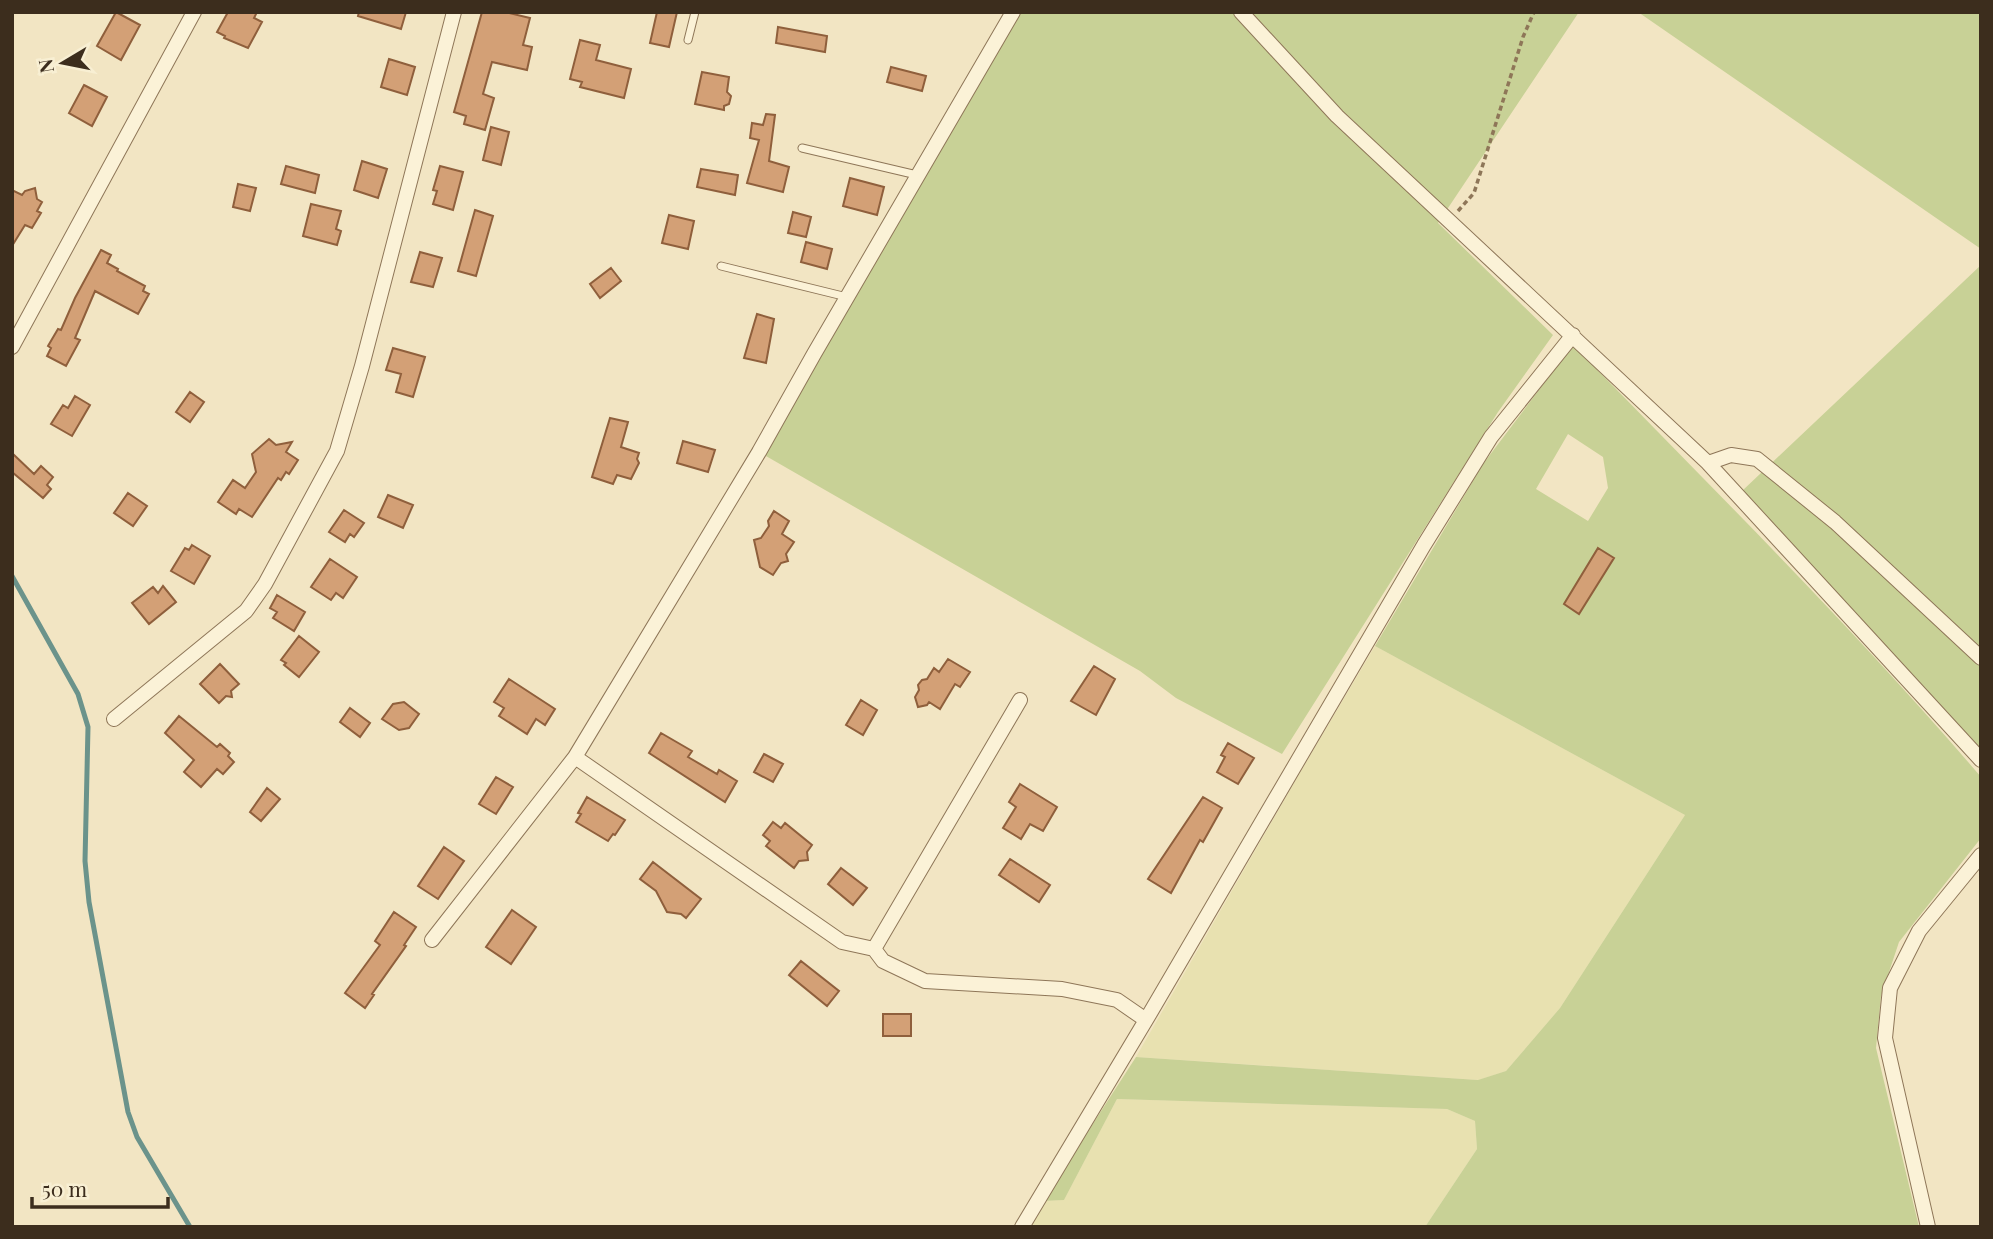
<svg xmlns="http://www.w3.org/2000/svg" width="1993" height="1239" font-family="'Playfair Display',serif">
	<rect width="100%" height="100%" fill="#f2e5c3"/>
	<path fill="#e8e1b0" d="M1375 646 1685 815 1560 1008 1506 1071 1479 1080 1136 1057 1301 771Z
		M1117 1099 1447 1109 1475 1121 1477 1149 1425 1227H1028L1043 1201 1064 1200Z"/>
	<path fill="#c8d196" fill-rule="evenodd" d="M1020 12H1579L1438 223 1553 335 1498 412 1282 754 1176 698 1140 671 759 452Z
		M1638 12H1981V249Z
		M1981 265V749L1742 491Z
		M1573 345C1711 487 1852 626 1981 777V838L1899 942 1881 996 1876 1048 1919 1227H1425L1477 1149 1475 1121 1447 1109 1117 1099 1064 1200 1043 1201 1136 1057 1478 1080 1506 1071 1560 1008 1685 815 1375 646 1483 464ZM1568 434 1603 457 1608 488 1588 521 1536 489ZM1598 548 1614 558 1579 614 1564 604Z"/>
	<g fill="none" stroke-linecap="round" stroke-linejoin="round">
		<path stroke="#6b938b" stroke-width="5" d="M12 576 78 694 88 727 85 861 89 902 128 1112 137 1137 190 1227"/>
	</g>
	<path fill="#d3a076" stroke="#8f5f3c" stroke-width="2" d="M116 12 140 25 121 60 97 46Z
		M228 12H257L254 18 262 22 248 48 224 38 225 36 217 32Z
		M359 12H406L401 29 358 16Z
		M482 12H505L530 18 523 45 532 47 527 70 492 62 483 94 494 98 485 130 464 124 466 116 454 112Z
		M657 12H677L669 47 650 43Z
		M778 27 827 36 825 52 776 43Z
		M580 40 600 45 596 60 631 69 624 98 580 87 582 82 570 79Z
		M389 59 415 67 407 95 381 87Z
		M891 67 926 76 922 91 887 82Z
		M702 72 729 77 727 92 731 96 729 104 724 106V110L695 104Z
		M84 85 107 97 92 126 69 113Z
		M766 114 775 115 769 161 789 167 783 192 747 183 759 140 750 138 752 123 763 125Z
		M491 127 509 132 501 165 483 160Z
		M362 161 387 169 378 198 354 190Z
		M286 166 319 175 315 193 281 184Z
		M440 166 463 172 453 210 433 204 437 191 433 190Z
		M701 169 738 175 735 195 697 187Z
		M850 178 884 187 877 215 843 206Z
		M238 184 256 188 250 211 233 207Z
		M35 188 37 199 42 202 37 211 41 213 32 228 25 225 12 246V190L22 195 25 191Z
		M311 204 341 211 336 229 341 231 337 245 303 236Z
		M475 210 493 216 476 276 458 271Z
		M793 212 811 217 806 237 788 233Z
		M669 215 694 221 688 249 662 243Z
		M806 242 832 249 827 269 801 262Z
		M101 250 111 255 107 263 118 269 117 271 145 286 143 291 149 294 138 314 95 291 75 338 80 340 66 366 47 356 51 348 48 346 58 329 61 330 75 298Z
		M420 252 442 258 433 287 411 282Z
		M611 268 621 281 600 298 590 284Z
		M757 314 774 319 766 363 744 358Z
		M393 348 425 357 413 397 396 392 401 374 386 370Z
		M190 392 204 402 190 422 176 412Z
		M75 396 90 405 72 436 51 424 63 405 68 408Z
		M610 418 628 422 621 447 639 453 637 459 639 463 631 479 617 475 613 484 592 477Z
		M269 439 276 445 292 442 286 452 298 460 289 474 286 472 281 480 278 478 252 517 239 509 236 514 218 502 233 480 245 488 256 472 252 454Z
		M683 441 715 450 708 472 677 463Z
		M12 453 34 474 41 466 53 477 47 485 51 489 43 498 12 472Z
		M128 493 147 506 133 526 114 513Z
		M388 495 413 505 403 528 378 517Z
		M344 510 364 523 354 537 350 534 345 542 329 532Z
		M774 511 789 521 782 534 794 542 786 554 788 561 781 563 773 575 760 567 754 540 761 538 769 526 768 521Z
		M192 545 210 556 194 584 171 571 185 548 189 550Z
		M1598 548 1614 558 1579 614 1564 604Z
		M330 559 357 577 343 598 336 593 331 600 311 587Z
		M163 586 176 602 149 624 132 603 153 587 158 593Z
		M277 595 305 612 294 631 273 618 277 612 270 608Z
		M299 636 319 652 299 677 284 665 286 663 281 660Z
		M948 659 970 672 960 687 955 684 940 709 929 702 927 705 918 707 915 697 919 690 918 685 922 680 927 679 934 668 939 672Z
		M220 664 239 684 231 691 232 697 226 696 219 703 200 684Z
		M1094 666 1115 679 1096 715 1071 701Z
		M509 679 555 709 545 725 536 719 527 734 499 716 504 708 494 702Z
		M861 700 877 710 863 735 846 725Z
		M404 702 419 714 409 728 399 730 382 719 393 704Z
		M350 708 370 723 360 737 340 722Z
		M179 716 217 747 220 744 230 753 228 756 234 762 223 774 217 769 201 787 184 772 194 760 165 733Z
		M661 733 692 751 688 757 717 774 719 770 737 781 725 802 649 753Z
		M1228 743 1254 758 1238 784 1217 772 1225 757 1221 755Z
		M764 754 783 764 773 782 754 772Z
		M496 777 513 787 496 814 479 804Z
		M1020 784 1057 807 1043 831 1030 824 1021 839 1003 828 1016 807 1009 802Z
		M267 788 280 799 261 821 250 812Z
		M587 797 625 820 615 835 613 834 608 841 576 822 581 814 578 813Z
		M1203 797 1222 808 1203 842 1200 840 1171 893 1148 879Z
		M773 822 781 828 785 823 812 845 807 852 808 860 799 861 794 868 766 846 770 841 763 835Z
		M444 847 464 861 438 899 418 886Z
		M1010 859 1050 885 1039 902 999 875Z
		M653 862 701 899 686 918 681 914 667 912 656 891 640 879Z
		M841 868 867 888 853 905 828 884Z
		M512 910 536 927 511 964 486 947Z
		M394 912 416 927 404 945 406 946 372 994 374 995 365 1008 345 993 380 945 375 941Z
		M801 961 839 991 827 1006 789 975Z
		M883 1014H911V1036H883Z"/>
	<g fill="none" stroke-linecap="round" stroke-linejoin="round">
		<g stroke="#8e7658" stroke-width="9">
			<path id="service" d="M688 40 695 12
				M802 148 917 175
				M721 266 847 297"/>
		</g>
		<g stroke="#8e7658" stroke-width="16">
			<path id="minor" d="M1241 12 1337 116 1708 463 1981 760
				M12 347 194 12
				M1708 463 1731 455 1757 459 1835 522 1981 658
				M114 719 246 611 265 584 337 451 362 366 454 12
				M575 757 842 942 874 949 1020 700
				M432 940 575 757 759 452 814 354 1013 12
				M874 949 883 961 925 981 1062 989 1117 1000 1146 1020
				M1022 1227 1146 1020 1424 545 1491 437 1573 335
				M1928 1227 1885 1038 1890 988 1919 931 1981 855"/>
		</g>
		<path stroke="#8e7658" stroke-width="3.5" stroke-dasharray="5 3.5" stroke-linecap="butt" d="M1458 211 1474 193 1523 37 1534 12"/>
		<use href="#service" stroke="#fbf2d7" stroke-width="7"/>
		<use href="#minor" stroke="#fbf2d7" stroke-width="14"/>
	</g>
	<rect width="1993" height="1239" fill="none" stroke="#3c2d1d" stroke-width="28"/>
	<g transform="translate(63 63) rotate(260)" stroke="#f8efd3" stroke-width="5" paint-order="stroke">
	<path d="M0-5L12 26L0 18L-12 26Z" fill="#3c2d1d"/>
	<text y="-10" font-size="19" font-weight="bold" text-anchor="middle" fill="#3c2d1d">N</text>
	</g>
	<path d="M32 1197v10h136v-10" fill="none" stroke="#3c2d1d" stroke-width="3.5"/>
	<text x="42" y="1197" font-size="21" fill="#3c2d1d" stroke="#f8efd3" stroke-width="5" paint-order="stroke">50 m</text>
</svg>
